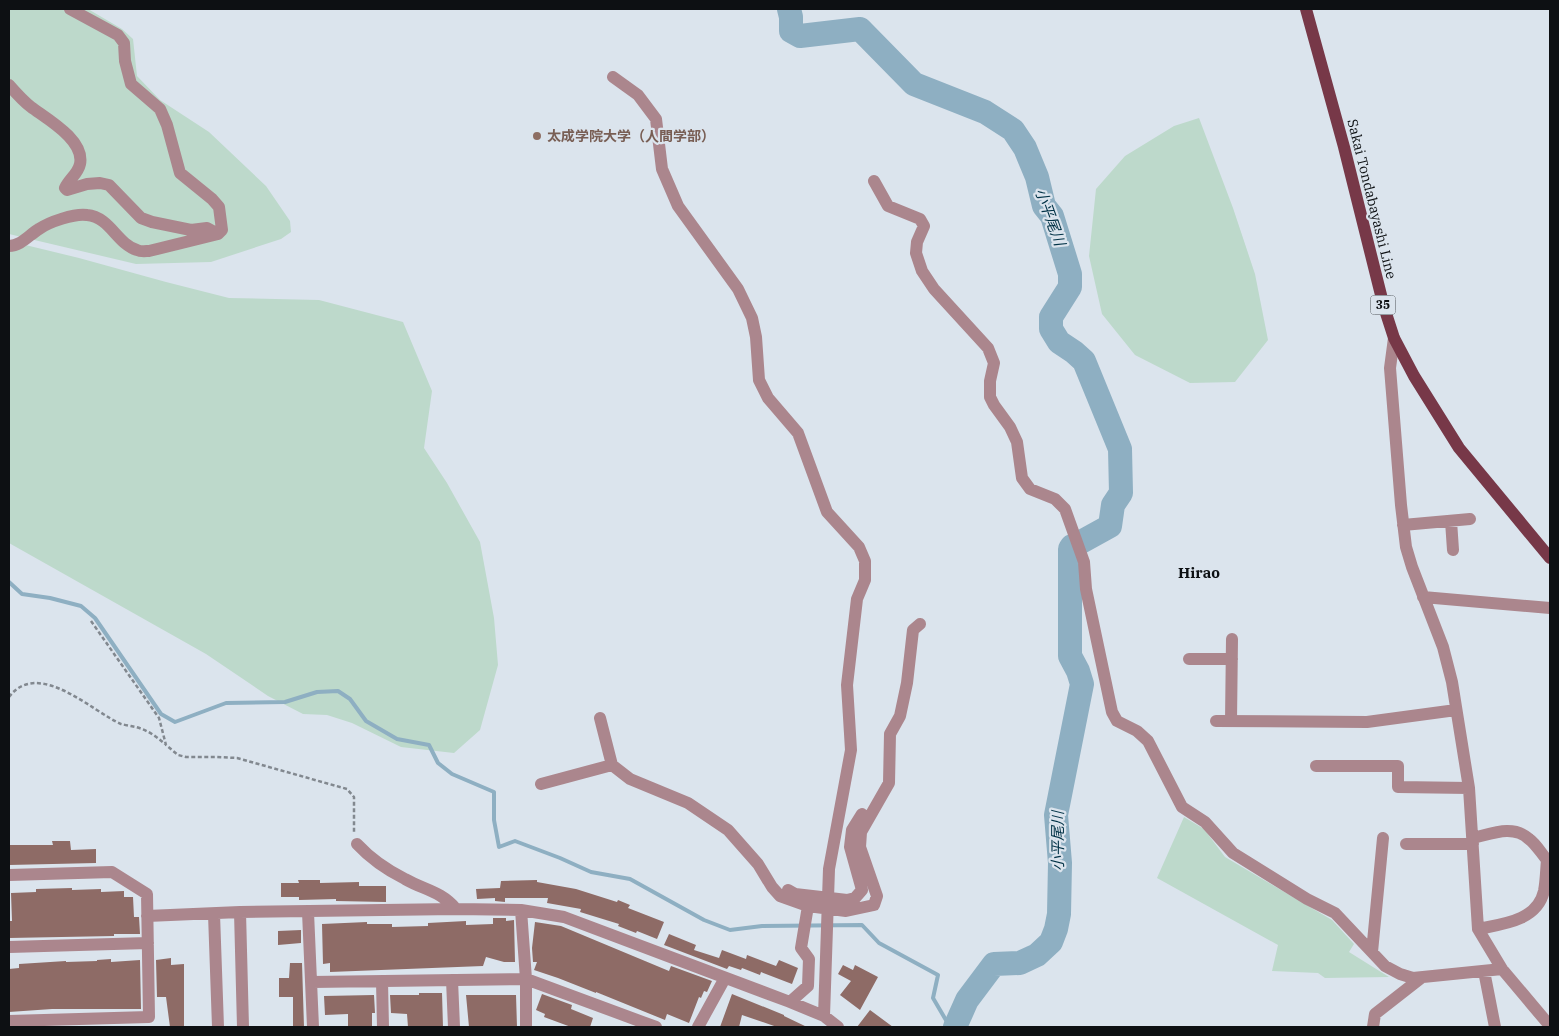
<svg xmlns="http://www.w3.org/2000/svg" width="1559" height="1036" font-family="'IBM Plex Serif','Noto Sans JP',serif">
	<rect width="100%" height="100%" fill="#dbe4ed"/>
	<path fill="#bdd9cb" d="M9 9H88L122 29 133 39 137 76 160 100 209 132 266 186 290 221 291 232 281 239 211 262 136 264 9 234Z
		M1199 118 1233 208 1255 274 1268 340 1235 382 1190 383 1135 355 1102 314 1089 256 1096 189 1125 156 1174 126Z
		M9 241 79 258 166 282 229 298 319 300 403 322 432 391 424 448 447 483 480 542 494 618 498 665 480 730 454 753 401 747 352 723 327 715 303 714 268 696 206 654 9 543Z
		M1184 817 1204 829 1225 857 1332 920 1354 944 1349 952 1389 977 1325 978 1318 973 1272 971 1278 945 1157 878Z"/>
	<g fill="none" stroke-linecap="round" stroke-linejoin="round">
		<path stroke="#8eafc2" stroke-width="4" d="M9 582 22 594 50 598 81 606 95 618 161 714 175 722 226 703 285 702 317 692 338 691 350 699 366 721 397 739 429 745 438 763 452 774 494 792V820L499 847 515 841 560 858 591 872 630 879 704 920 730 930 762 926 862 925 879 943 938 975 933 998 950 1027"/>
		<path stroke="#8eafc2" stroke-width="24" d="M789 9 791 17V31L800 36 860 29 914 84 985 112 1013 130 1025 148 1037 177 1044 206 1052 216 1070 274V287L1051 317V329L1059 342 1074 352 1084 361 1120 449 1121 493 1113 505 1110 526 1081 542
			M955 1027 967 1000 994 964 1020 963 1037 955 1051 942 1056 929 1059 914 1060 863 1056 815 1082 684 1078 671 1070 656V549L1072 546"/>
	</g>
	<path fill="#8e6b66" d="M52 841H70L71 850 96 849V863L9 865V845H53Z
		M298 880H320V883L359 882V886H386V902L336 901V899L299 900V897H281V883H299Z
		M537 880V882L576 889 617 902 618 900 630 905 628 908 664 922 657 939 637 931 636 933 618 926 619 924 580 912 581 909 547 903 548 898H505V902L495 901V898L477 899 476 889 500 888 501 881Z
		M72 888V890L101 889V892L124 891V897H133L134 917H139L140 934H114V936L9 938V921H12L11 893 36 892V889Z
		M493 918H506V921L514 920 515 962H504L486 957 483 966 330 972V963L323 964 322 924 367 922V924H392V927L428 926V923L466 921V925L493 924Z
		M535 922 561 926 669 971 671 966 712 981 707 992 704 991 701 998 699 997 689 1023 667 1014 665 1020 596 992V993L558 978 534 970 537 962H533L532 948Z
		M301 930V943L278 945V931Z
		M669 934 696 945 694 950 719 958 722 950 746 959 747 955 776 966 779 960 798 968 792 984 761 972 760 975 742 968 741 970 729 966 727 969 664 945Z
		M171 958V965L184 964V1027H170L166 997H157L156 960Z
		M111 959V962L140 960 141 1009H52L9 1012V969L19 968V964L66 961V962L97 961V960Z
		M290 963H302L304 1027H293V997H279V978H289Z
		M843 965 853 970 855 965 878 977 860 1010 840 995 851 981 838 974Z
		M419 993H442L443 1027H408L407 1014 391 1013 390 995H419Z
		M542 994 572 1005 571 1009 593 1018 590 1027H571L544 1017 545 1014 536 1010Z
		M732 994 784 1015V1016L807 1027H777L742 1015 739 1027H720Z
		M374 995 375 1013H372V1027H348V1014L325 1015 324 996Z
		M466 995H516L517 1027H469Z
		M870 1010 893 1027H857Z"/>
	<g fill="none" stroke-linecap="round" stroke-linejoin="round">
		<path stroke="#82888f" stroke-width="2.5" stroke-dasharray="4 2.5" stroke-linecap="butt" d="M91 621 159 718 166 745 178 755 186 757H217L237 758 347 789 354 797V833
			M9 697C38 658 93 712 121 724 125 725 131 726 136 727 147 730 156 736 165 744"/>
		<path stroke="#ab868d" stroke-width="12" d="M613 77 638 95 656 119 662 169 678 206 738 289 752 318 756 337 759 380 768 398 798 433 827 512 859 547 865 561V580L857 599 847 685 851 750 829 869 824 1016
			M9 85C16 93 23 101 31 107 47 119 85 140 80 164 78 174 69 179 65 188L67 190 87 184 100 183 109 185 141 218 152 222 191 230 207 228 218 234
			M874 181 888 206 920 219 924 226 917 242 916 253 922 271 934 289 988 348 994 363 990 381V397L994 405 1010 427 1017 442 1022 478 1030 489 1055 499 1065 509 1084 562 1086 589 1112 712 1117 721 1137 731 1148 741 1182 807 1205 822 1233 853 1307 899 1335 913 1385 966 1400 974 1413 978 1502 969
			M9 246C21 246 29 235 39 229 49 222 75 213 87 215 110 217 117 244 137 250 141 252 146 251 149 251L218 234 222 230 219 207 212 199 180 173 167 125 160 109 131 84 125 61 124 43 118 35 70 9
			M1394 338 1390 368 1401 505 1406 547 1412 567 1443 647 1452 682 1469 788 1478 929 1502 969 1550 1026
			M1451 521 1453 550
			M1403 525 1470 519
			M1423 597 1550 608
			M1189 659H1232
			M600 718 612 765 630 779 688 803 728 830 758 864 772 887 780 896 808 906 846 911 874 905 877 896 860 847 861 832 889 783 890 734 900 716 907 683 913 630 920 624
			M1216 721 1367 722 1456 710
			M1231 721 1232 639
			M1316 766H1398V787L1469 788
			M541 784 612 765
			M1473 838C1491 834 1513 824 1529 839 1536 844 1541 853 1547 860 1546 870 1546 881 1544 891 1537 921 1503 924 1478 929
			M357 844C370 858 387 870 405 879 424 890 441 891 456 909
			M1406 844H1473
			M9 875 112 872 147 894 149 1017 9 1021
			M788 890 795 894 847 900 855 898 862 890 850 847 852 830 862 814
			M521 910 526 979V1027
			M240 912 243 1027
			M308 912 313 1027
			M214 914 218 1027
			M147 916 240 912 456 909 521 910 564 917 790 1002 824 1016 838 1027
			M9 947 148 943
			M1372 952 1383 838
			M1484 971 1495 1027
			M452 980 454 1027
			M382 981 383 1027
			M312 982 526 979 656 1027
			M790 1002 808 986 809 959 801 948 808 906
			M698 1027 725 978
			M1373 1027 1375 1014 1421 978"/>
		<path stroke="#773848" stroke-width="12" d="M1306 9 1344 147 1384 307 1394 338 1414 376 1459 448 1550 558"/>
	</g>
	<circle fill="#8d6e63" stroke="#dbe4ed" stroke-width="2" cx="537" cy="136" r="5"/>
	<g text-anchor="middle" stroke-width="4.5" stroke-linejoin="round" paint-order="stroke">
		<rect fill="#dbe4ed" stroke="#4b5054" stroke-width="1" x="1370.5" y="295.5" width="25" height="19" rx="4"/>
		<g font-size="12" font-weight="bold" fill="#0d1013">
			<text x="1383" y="309">35</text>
		</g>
		<g font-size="14" font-weight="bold" fill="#785e54" stroke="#dbe4ed" text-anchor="start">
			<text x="547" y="141">太成学院大学（人間学部）</text>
		</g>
		<g font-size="14" fill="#0d1013" stroke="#dbe4ed">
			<text transform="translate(1372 199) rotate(76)" y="5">Sakai Tondabayashi Line</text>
		</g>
		<g font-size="15" font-style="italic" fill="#013246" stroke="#dbe4ed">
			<text transform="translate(1050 217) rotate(70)" y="5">小平尾川</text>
			<text transform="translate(1058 841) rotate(-90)" y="5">小平尾川</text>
		</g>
		<g font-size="15" font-weight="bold" fill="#0d1013" stroke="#dbe4ed">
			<text x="1199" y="578">Hirao</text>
		</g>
	</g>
	<rect width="1559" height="1036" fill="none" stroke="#0d1013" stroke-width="20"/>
</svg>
